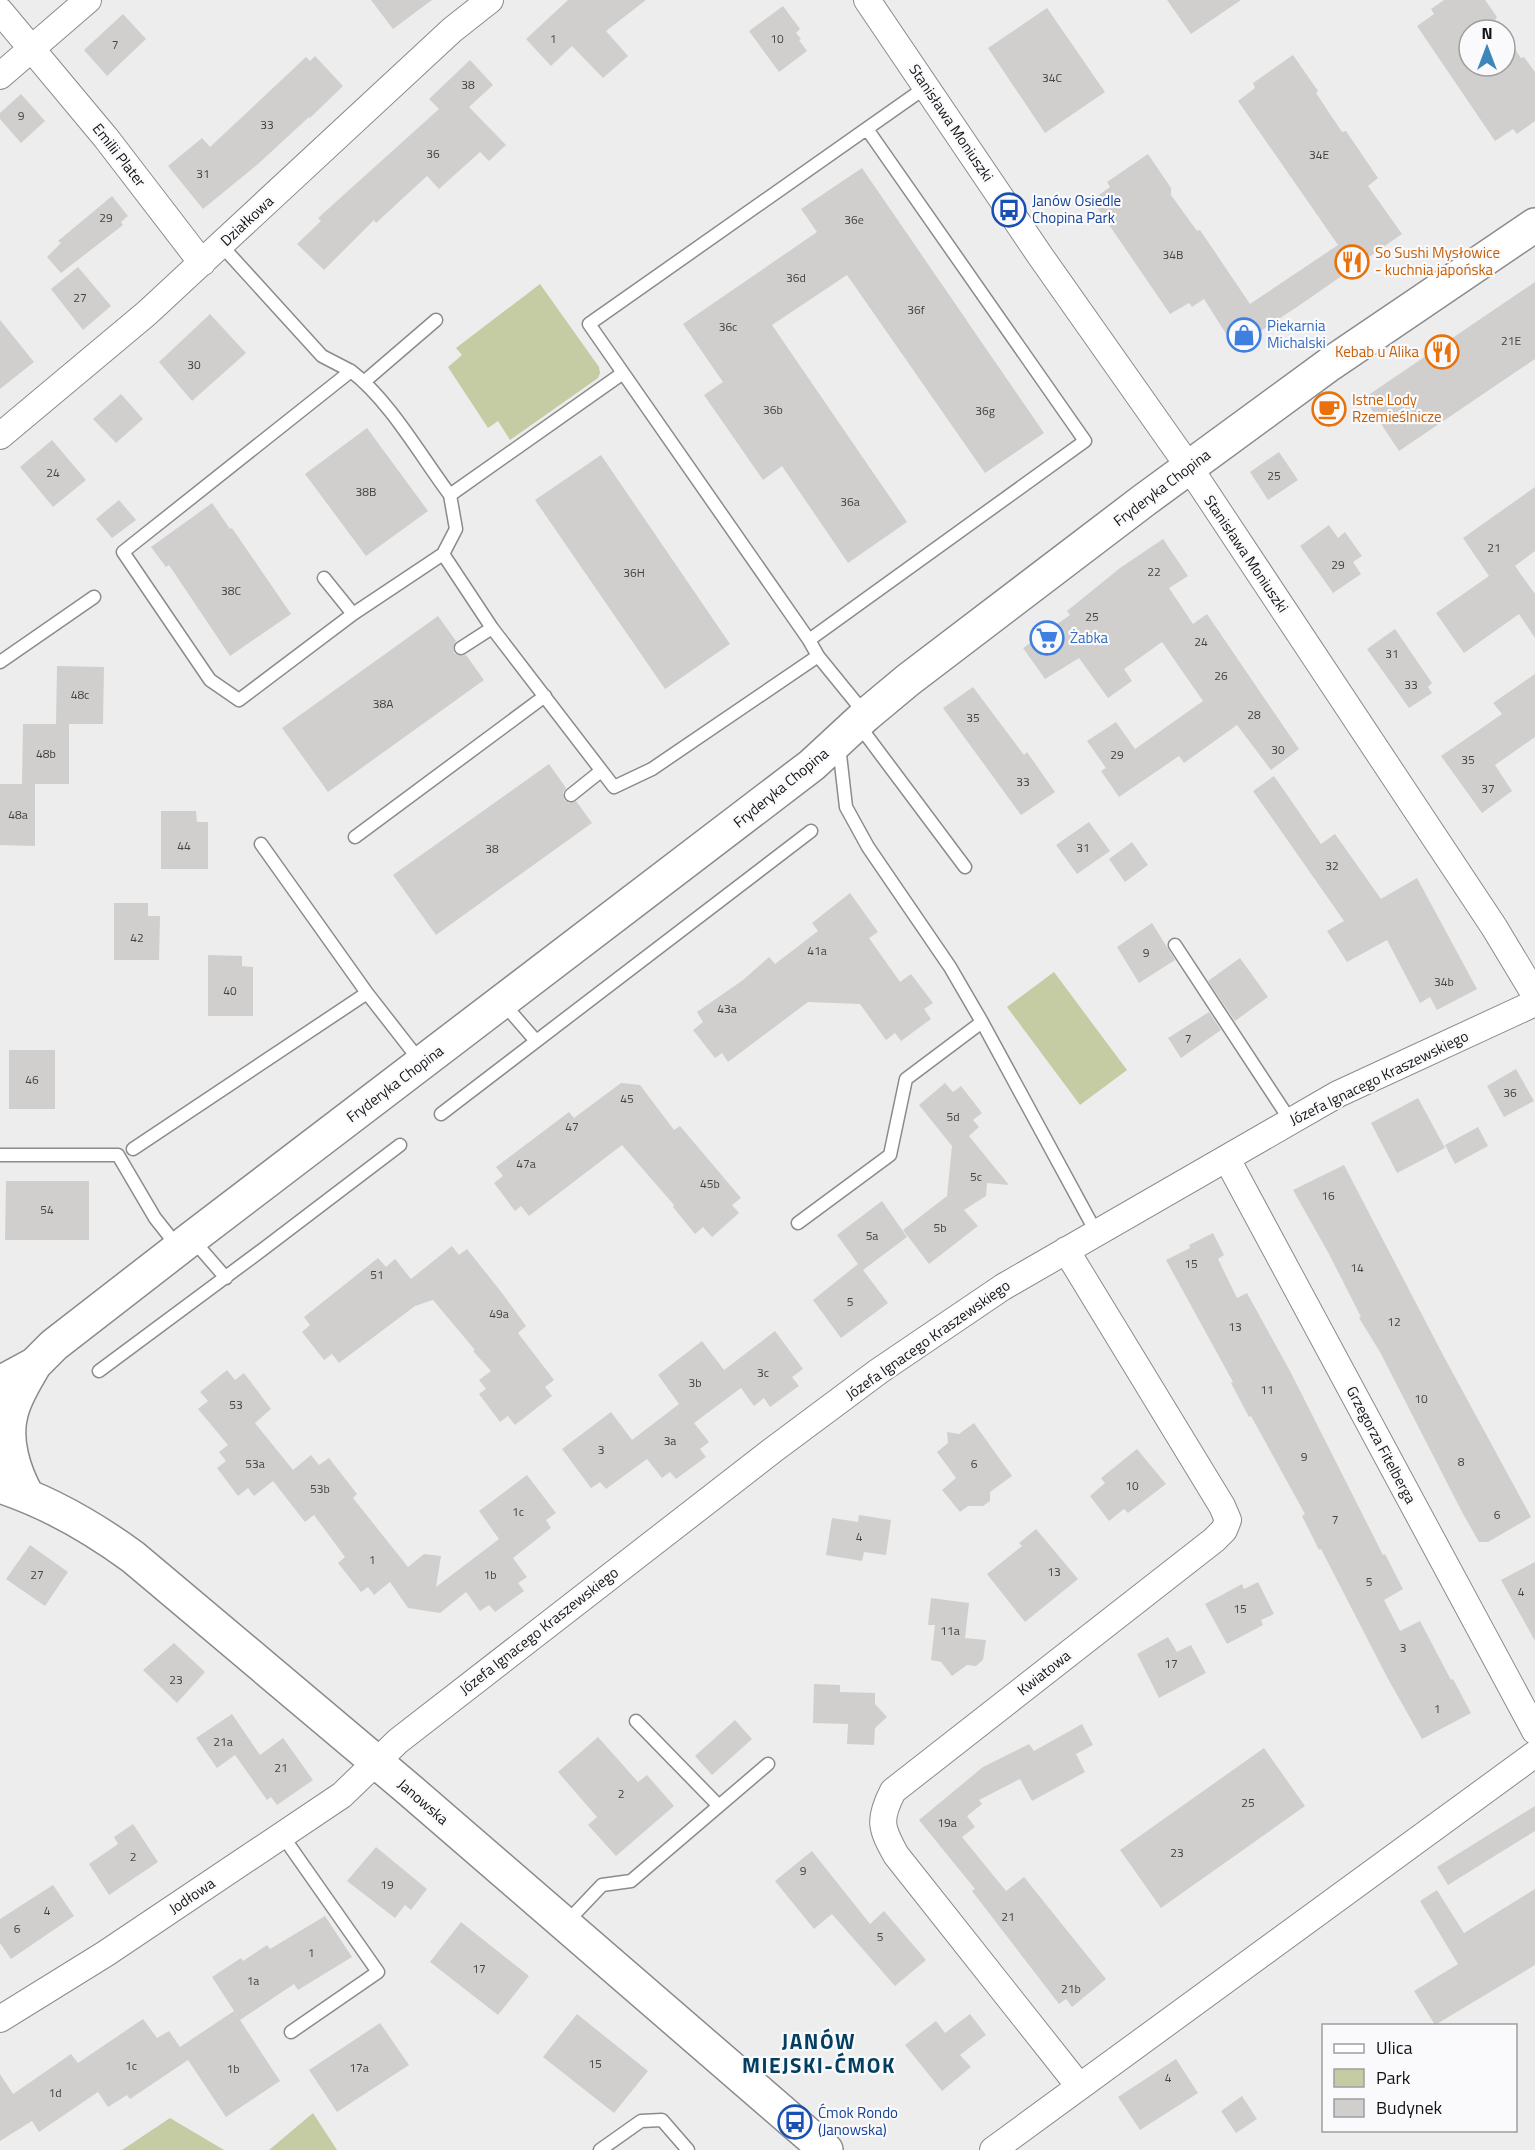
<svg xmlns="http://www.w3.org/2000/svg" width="1535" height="2150" font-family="'Titillium Web',sans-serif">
	<rect width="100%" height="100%" fill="#ededee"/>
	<path fill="#c5cba3" d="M540 284 599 367 600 373 598 378 510 440 498 421 488 428 448 367 462 355 456 348Z
		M1054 972 1127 1070 1080 1105 1007 1007Z
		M313 2113 337 2150H269Z
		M170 2118 224 2150H122Z"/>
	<path fill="#d0cfcd" d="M371 0H432L393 29Z
		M568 0H646L606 31 628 56 603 78 572 46 551 66 526 39Z
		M1167 0H1241L1191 34Z
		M1444 0H1485L1497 17 1495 20 1502 30H1469V66H1505V34L1521 58 1524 57 1535 72V121L1517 134 1513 129 1495 141 1417 26 1434 14 1431 9Z
		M783 6 800 29 796 33 801 39 799 40 807 51 779 72 749 31Z
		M1047 8 1105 92 1045 133 988 48Z
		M123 14 146 39 107 76 84 50Z
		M1293 55 1318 91 1316 93 1342 132 1346 131 1378 178 1368 186 1402 234 1297 307 1235 348 1204 299 1192 307 1189 303 1170 314 1092 200 1110 187 1107 182 1148 154 1171 188V195L1197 231 1200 230 1250 304 1338 245 1238 101 1255 88 1253 83Z
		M315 56 343 86 310 118 309 117 258 164 203 209 168 166 202 138 210 147 306 57 310 61Z
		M470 60 493 85 469 107 506 145 489 161 480 152 439 189 427 176 376 223 374 220 324 270 297 244 321 221 318 218 439 109 429 99Z
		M21 94 45 121 21 143 0 119V113Z
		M862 168 1044 433 985 473 847 275 772 325 907 522 848 563 782 466 763 480 704 395 723 382 683 324 817 232 801 209Z
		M112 196 128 216 121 222 123 225 61 273 47 257 61 243 58 241Z
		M78 267 111 306 83 330 51 289Z
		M1535 282V359L1399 451 1364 398Z
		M210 314 246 353 192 401 159 362Z
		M0 320 34 362 0 389Z
		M121 394 143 419 116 443 93 419Z
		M367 428 428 511 366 556 305 474Z
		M52 440 86 480 53 507 20 467Z
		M1279 452 1298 480 1268 500 1250 472Z
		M601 455 730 644 665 689 535 500Z
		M1535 487V551L1515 566 1535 594V638L1519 614 1464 653 1436 613 1489 576 1463 538Z
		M119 500 136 520 112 538 96 519Z
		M212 503 230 529 232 528 291 614 230 656 169 565 166 567 151 547Z
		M1329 525 1338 538 1345 532 1362 556 1353 562 1361 574 1333 593 1300 546Z
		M1163 539 1188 576 1169 588 1193 624 1207 614 1299 749 1271 770 1237 725 1184 763 1179 756 1119 797 1101 771 1106 768 1087 741 1116 722 1135 749 1203 701 1162 642 1124 669 1132 681 1108 698 1079 658 1045 679 1023 648 1070 615 1067 611 1120 568Z
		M438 616 456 641 453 648 454 653 461 656 466 655 484 680 328 792 282 728Z
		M1395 629 1432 683 1428 687 1432 693 1409 708 1367 649Z
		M57 666 104 667 103 724H56Z
		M1535 674V737L1495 765 1512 791 1482 813 1441 756 1502 714 1493 703Z
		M973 687 1024 755 1027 752 1055 792 1021 815 943 708Z
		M23 724H69V784H35V846L0 845V784H22Z
		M549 764 566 788 563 793 564 800 569 803 576 801 592 823 436 935 393 875Z
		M1274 776 1321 844 1335 834 1381 899 1417 878 1477 989 1437 1010 1430 997 1420 1003 1387 940 1347 962 1327 931 1344 921 1253 791Z
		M161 811H196L197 822H208V869H161Z
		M1089 822 1110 851 1077 874 1056 845Z
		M1132 842 1148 865 1125 882 1109 859Z
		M850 893 878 932 869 938 900 982 911 974 933 1003 924 1009 931 1019 901 1041 895 1033 886 1040 860 1004 808 1002 728 1062 722 1053 715 1058 693 1030 703 1022 697 1012 743 980 769 957 775 964 818 931 812 923Z
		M114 903H148V916H160L159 960H114Z
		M1152 923 1175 960 1139 983 1117 947Z
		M208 955 242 956V966L253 967V1016H208Z
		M1240 958 1268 997 1235 1021 1208 981Z
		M1209 1012 1221 1030 1181 1058 1168 1038Z
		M9 1050H55V1109H9Z
		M1516 1069 1534 1101 1504 1117 1487 1086Z
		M621 1083 640 1085 674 1130 680 1126 741 1198 732 1205 739 1213 712 1237 703 1227 695 1234 673 1207 674 1205 622 1145 529 1216 521 1206 515 1211 494 1183 503 1176 496 1167 569 1112 574 1118Z
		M945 1083 953 1092 961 1086 982 1113 973 1120 979 1127 969 1136 1009 1185 987 1183 986 1196 964 1210 978 1226 929 1264 903 1230 947 1196 952 1146 919 1105Z
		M1418 1098 1445 1148 1397 1173 1371 1123Z
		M1478 1127 1488 1146 1455 1164 1445 1145Z
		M1344 1165 1443 1355 1531 1517 1488 1542H1479L1462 1512 1380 1352 1359 1318 1361 1317 1329 1254 1293 1190Z
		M6 1181H89V1240H5Z
		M882 1201 907 1237 863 1270 888 1303 841 1338 813 1300 858 1264 837 1235Z
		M1213 1233 1224 1255 1218 1259 1237 1298 1247 1293 1291 1373 1383 1555 1385 1554 1403 1589 1384 1600 1400 1631 1420 1621 1451 1680 1453 1679 1471 1713 1422 1739 1387 1677 1321 1549 1319 1550 1302 1516 1305 1514 1251 1416 1249 1417 1231 1383 1233 1382 1166 1260 1190 1248 1189 1245Z
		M452 1246 459 1255 467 1249 502 1293 526 1326 518 1333 554 1380 545 1387 552 1396 515 1425 508 1416 500 1422 479 1394 486 1389 479 1380 491 1371 473 1351 475 1350 433 1300 415 1306 339 1363 332 1354 324 1360 302 1332 310 1325 304 1317 378 1258 386 1267 395 1259 411 1279Z
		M775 1331 803 1369 792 1377 799 1386 770 1407 764 1398 754 1406 741 1388 694 1423 709 1442 700 1449 706 1457 676 1479 670 1472 662 1478 647 1459 606 1489 600 1482 591 1488 562 1449 611 1412 632 1440 679 1404 658 1375 702 1341 724 1370Z
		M227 1370 235 1380 244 1373 271 1409 255 1423 293 1470 311 1455 319 1465 329 1458 357 1494 353 1498 408 1567 424 1554 441 1556 436 1587 499 1539 479 1511 527 1475 556 1513 546 1520 551 1528 513 1558 527 1577 518 1583 524 1591 495 1612 489 1605 480 1611 466 1592 440 1613 408 1608 390 1582 374 1595 368 1587 361 1592 338 1563 345 1557 314 1515 305 1522 273 1481 254 1496 248 1488 238 1496 217 1468 226 1461 219 1452 228 1445 198 1409 208 1401 200 1392Z
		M974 1423 1012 1476 990 1492V1501L983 1506H968L960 1512 942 1490 956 1478 937 1452 948 1443 947 1432 959 1434Z
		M1137 1449 1166 1484 1128 1513 1124 1509 1109 1521 1090 1496 1105 1483 1101 1478Z
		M859 1515 891 1520 886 1555 864 1552 862 1561 826 1555 832 1518 858 1522Z
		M1036 1529 1078 1579 1025 1622 987 1574 1022 1546 1019 1543Z
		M30 1545 68 1572 45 1606 6 1579Z
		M1535 1562V1641L1501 1580Z
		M1258 1582 1274 1614 1261 1620 1263 1625 1227 1644 1205 1604 1242 1584 1244 1589Z
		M931 1598 969 1603 965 1638 986 1640 983 1660 976 1666 967 1665 952 1676 941 1662 931 1660 935 1625H928Z
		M1168 1637 1177 1652 1191 1645 1206 1673 1159 1698 1137 1654Z
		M174 1643 205 1672 177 1703 143 1670Z
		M814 1684 840 1685V1692L875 1693V1704L887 1717 875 1728 874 1745 847 1744 848 1724 813 1723Z
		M232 1714 260 1755 283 1738 313 1780 277 1805 271 1797 267 1800 235 1755 217 1768 196 1738Z
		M735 1720 752 1739 712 1775 695 1756Z
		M1082 1724 1093 1745 1076 1754 1085 1772 1032 1801 1020 1779 979 1800 982 1804 967 1816 975 1827 962 1837 1006 1891 1024 1877 1106 1979 1072 2007 1066 1999 1059 2004 972 1891 975 1889 919 1820 983 1767 1029 1744 1034 1751Z
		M598 1737 638 1782 647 1775 674 1806 616 1856 588 1825 597 1817 558 1772Z
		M1264 1748 1305 1806 1161 1908 1120 1850Z
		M1535 1806V1831L1448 1885 1437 1867Z
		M133 1824 158 1862 109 1895 89 1864 118 1844 114 1837Z
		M376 1847 427 1889 411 1910 405 1905 395 1918 347 1881Z
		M812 1851 870 1924 884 1911 926 1960 895 1986 832 1914 814 1929 775 1881Z
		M53 1885 74 1916 11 1959 0 1943V1919Z
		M1535 1889V1965L1435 2025 1414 1991 1458 1964 1420 1901 1437 1890 1464 1933Z
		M325 1916 352 1957 298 1990 294 1984 240 2020 212 1977 241 1958 243 1961 267 1945 270 1949Z
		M461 1922 529 1976 498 2015 430 1962Z
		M234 2011 280 2081 226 2117 188 2060 130 2099 127 2095 108 2107 98 2092 39 2132 32 2121 0 2141V2074L13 2094 71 2054 78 2063 143 2019 157 2038 169 2031 180 2047Z
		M577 2014 648 2071 614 2113 543 2057Z
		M970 2014 986 2035 960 2055 971 2067 942 2091 905 2045 936 2021 945 2033Z
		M380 2023 409 2065 337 2112 309 2070Z
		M1176 2059 1198 2093 1140 2130 1118 2097Z
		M1242 2096 1257 2119 1236 2133 1221 2111Z"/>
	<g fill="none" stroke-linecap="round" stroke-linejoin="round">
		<g stroke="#8b8b8d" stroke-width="15">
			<path id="lane" d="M867 129 1085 441 809 640 589 324 926 87
				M221 245 322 356 351 371
				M365 381 436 320
				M450 495C420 455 390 401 351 371L123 552 210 680 239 700 353 614 443 554 456 529 450 495 623 373
				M443 554 492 628 614 787 652 769 818 656 809 640
				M324 578 353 614
				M461 648 492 628
				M818 656 866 715
				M0 662 94 597
				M858 724 965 867
				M839 746 846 807 868 847 950 967 982 1022 1096 1232
				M571 795 601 771
				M355 837 545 696
				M1175 945 1290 1120
				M367 993 420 1061
				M503 1003 536 1041
				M441 1114 811 831
				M133 1149 367 993 261 844
				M0 1155H118L155 1218 178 1247
				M798 1223 890 1155 906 1079 982 1022
				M193 1240 226 1278
				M99 1371 262 1250 400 1145
				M636 1721 719 1806
				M282 1835 378 1972 291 2032
				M565 1924 602 1885 631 1881 768 1764
				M600 2150 641 2121 662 2120 688 2150"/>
		</g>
		<g stroke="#8b8b8d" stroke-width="28">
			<path id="street" d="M867 0 1041 257 1189 467 1494 927 1535 995
				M0 11 106 138 202 263
				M0 76 88 0
				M0 436 147 313 452 30 490 0
				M1227 1159 1535 1731
				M1066 1250 1222 1506 1228 1520 1224 1530 1214 1540 893 1791C878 1820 881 1828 896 1855L1079 2086
				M0 2019 105 1954 342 1795 398 1741 773 1450 879 1371 1003 1287 1338 1094 1535 1003
				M993 2150 1535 1754"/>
		</g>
		<g stroke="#8b8b8d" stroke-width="36">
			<path id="secondary" d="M0 1383 35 1364 54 1345 192 1238 812 765 866 715 908 680 1143 501 1330 364 1535 225
				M0 1486C49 1502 92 1527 133 1557L405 1786 826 2150
				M27 1495C14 1472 4 1440 11 1414 15 1396 26 1380 35 1364"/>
		</g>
		<use href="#lane" stroke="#fff" stroke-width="12"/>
		<use href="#street" stroke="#fff" stroke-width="26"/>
		<use href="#secondary" stroke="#fff" stroke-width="33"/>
	</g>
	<defs>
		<g id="bus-ring" transform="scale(1.725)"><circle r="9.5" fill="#fafafc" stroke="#1a4fb4" stroke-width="1.5"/><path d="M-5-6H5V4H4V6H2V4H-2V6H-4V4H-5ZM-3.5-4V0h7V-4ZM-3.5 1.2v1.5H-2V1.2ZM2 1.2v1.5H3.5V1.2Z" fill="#1a4fb4"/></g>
		<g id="restaurant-ring" transform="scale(1.725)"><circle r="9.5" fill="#fafafc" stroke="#e8710a" stroke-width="1.5"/><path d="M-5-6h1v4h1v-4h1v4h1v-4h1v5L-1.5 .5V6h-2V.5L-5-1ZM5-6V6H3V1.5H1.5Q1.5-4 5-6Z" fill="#e8710a"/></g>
		<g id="shop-ring" transform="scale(1.725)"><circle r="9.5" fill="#fafafc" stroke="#3f7fe0" stroke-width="1.5"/><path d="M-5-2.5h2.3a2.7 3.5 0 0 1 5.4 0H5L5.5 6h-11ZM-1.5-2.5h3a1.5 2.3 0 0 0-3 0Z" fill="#3f7fe0"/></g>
		<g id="cafe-ring" transform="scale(1.725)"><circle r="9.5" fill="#fafafc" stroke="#e8710a" stroke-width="1.5"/><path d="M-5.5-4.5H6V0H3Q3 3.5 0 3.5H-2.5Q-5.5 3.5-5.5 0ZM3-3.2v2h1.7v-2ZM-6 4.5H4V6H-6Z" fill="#e8710a"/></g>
		<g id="supermarket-ring" transform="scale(1.725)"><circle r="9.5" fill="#fafafc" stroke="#3f7fe0" stroke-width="1.5"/><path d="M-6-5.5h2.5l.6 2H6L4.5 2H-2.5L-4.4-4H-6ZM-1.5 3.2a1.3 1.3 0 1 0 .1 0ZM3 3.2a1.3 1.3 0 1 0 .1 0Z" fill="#3f7fe0"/></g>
	</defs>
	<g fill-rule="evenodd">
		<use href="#bus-ring" x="1009" y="210"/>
		<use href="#restaurant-ring" x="1352" y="262"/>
		<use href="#shop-ring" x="1244" y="335"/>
		<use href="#restaurant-ring" x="1442" y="352"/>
		<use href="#cafe-ring" x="1329" y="409"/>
		<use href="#supermarket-ring" x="1047" y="638"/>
		<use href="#bus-ring" x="795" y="2122"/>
	</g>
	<g text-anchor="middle" stroke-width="4.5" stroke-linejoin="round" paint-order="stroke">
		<g font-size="12" fill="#434343">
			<text x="553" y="43">1</text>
			<text x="777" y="43">10</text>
			<text x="115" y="49">7</text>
			<text x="1052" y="82">34C</text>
			<text x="468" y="89">38</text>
			<text x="21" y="120">9</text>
			<text x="267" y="129">33</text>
			<text x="433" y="158">36</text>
			<text x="1319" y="159">34E</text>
			<text x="203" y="178">31</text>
			<text x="106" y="222">29</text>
			<text x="854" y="224">36e</text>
			<text x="1173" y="259">34B</text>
			<text x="796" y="282">36d</text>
			<text x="80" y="302">27</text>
			<text x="916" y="314">36f</text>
			<text x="728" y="331">36c</text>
			<text x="1511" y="345">21E</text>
			<text x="194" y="369">30</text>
			<text x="773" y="414">36b</text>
			<text x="985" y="415">36g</text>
			<text x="53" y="477">24</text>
			<text x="1274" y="480">25</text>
			<text x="366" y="496">38B</text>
			<text x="850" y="506">36a</text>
			<text x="1494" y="552">21</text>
			<text x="1338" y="569">29</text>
			<text x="1154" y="576">22</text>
			<text x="634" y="577">36H</text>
			<text x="231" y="595">38C</text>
			<text x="1092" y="621">25</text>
			<text x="1201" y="646">24</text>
			<text x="1392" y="658">31</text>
			<text x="1221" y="680">26</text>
			<text x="1411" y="689">33</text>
			<text x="80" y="699">48c</text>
			<text x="383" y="708">38A</text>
			<text x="1254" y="719">28</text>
			<text x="973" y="722">35</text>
			<text x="1278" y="754">30</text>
			<text x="46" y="758">48b</text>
			<text x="1117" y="759">29</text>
			<text x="1468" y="764">35</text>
			<text x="1023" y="786">33</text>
			<text x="1488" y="793">37</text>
			<text x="18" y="819">48a</text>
			<text x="184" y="850">44</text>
			<text x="1083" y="852">31</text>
			<text x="492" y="853">38</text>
			<text x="1332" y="870">32</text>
			<text x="137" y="942">42</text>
			<text x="817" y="955">41a</text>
			<text x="1146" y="957">9</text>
			<text x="1444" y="986">34b</text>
			<text x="230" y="995">40</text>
			<text x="727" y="1013">43a</text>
			<text x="1188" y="1043">7</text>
			<text x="32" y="1084">46</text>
			<text x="1510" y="1097">36</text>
			<text x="627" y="1103">45</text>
			<text x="953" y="1121">5d</text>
			<text x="572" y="1131">47</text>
			<text x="526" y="1168">47a</text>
			<text x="976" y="1181">5c</text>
			<text x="710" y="1188">45b</text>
			<text x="1328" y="1200">16</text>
			<text x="47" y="1214">54</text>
			<text x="940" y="1232">5b</text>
			<text x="872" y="1240">5a</text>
			<text x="1191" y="1268">15</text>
			<text x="1357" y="1272">14</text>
			<text x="377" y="1279">51</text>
			<text x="850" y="1306">5</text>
			<text x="499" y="1318">49a</text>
			<text x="1394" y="1326">12</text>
			<text x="1235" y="1331">13</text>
			<text x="763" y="1377">3c</text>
			<text x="695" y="1387">3b</text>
			<text x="1267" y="1394">11</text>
			<text x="1421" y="1403">10</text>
			<text x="236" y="1409">53</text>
			<text x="670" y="1445">3a</text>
			<text x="601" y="1454">3</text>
			<text x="1304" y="1461">9</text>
			<text x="1461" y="1466">8</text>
			<text x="255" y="1468">53a</text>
			<text x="974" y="1468">6</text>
			<text x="1132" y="1490">10</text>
			<text x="320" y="1493">53b</text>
			<text x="518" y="1516">1c</text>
			<text x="1497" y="1519">6</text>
			<text x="1335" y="1524">7</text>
			<text x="859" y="1541">4</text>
			<text x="372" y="1564">1</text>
			<text x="1054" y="1576">13</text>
			<text x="37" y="1579">27</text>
			<text x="490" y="1579">1b</text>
			<text x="1369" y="1586">5</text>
			<text x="1521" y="1596">4</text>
			<text x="1240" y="1613">15</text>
			<text x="950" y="1635">11a</text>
			<text x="1403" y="1652">3</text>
			<text x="1171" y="1668">17</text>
			<text x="176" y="1684">23</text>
			<text x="1437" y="1713">1</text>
			<text x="223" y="1746">21a</text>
			<text x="281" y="1772">21</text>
			<text x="621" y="1798">2</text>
			<text x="1248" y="1807">25</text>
			<text x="947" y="1827">19a</text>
			<text x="1177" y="1857">23</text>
			<text x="133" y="1861">2</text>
			<text x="803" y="1875">9</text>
			<text x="387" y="1889">19</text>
			<text x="47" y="1915">4</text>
			<text x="1008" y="1921">21</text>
			<text x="17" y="1933">6</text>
			<text x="880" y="1941">5</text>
			<text x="311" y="1957">1</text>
			<text x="479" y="1973">17</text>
			<text x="253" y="1985">1a</text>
			<text x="1071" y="1993">21b</text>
			<text x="595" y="2068">15</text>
			<text x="131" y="2070">1c</text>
			<text x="359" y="2072">17a</text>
			<text x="233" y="2073">1b</text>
			<text x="1168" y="2082">4</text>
			<text x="55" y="2097">1d</text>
		</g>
		<g font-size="15" fill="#141415" stroke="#fafafc">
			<text transform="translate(951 123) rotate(56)" y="5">Stanisława Moniuszki</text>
			<text transform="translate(119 155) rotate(52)" y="5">Emilii Plater</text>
			<text transform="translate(247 221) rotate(-43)" y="5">Działkowa</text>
			<text transform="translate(1162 488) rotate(-37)" y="5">Fryderyka Chopina</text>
			<text transform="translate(1246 554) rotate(56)" y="5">Stanisława Moniuszki</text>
			<text transform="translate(781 788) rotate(-39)" y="5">Fryderyka Chopina</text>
			<text transform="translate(1379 1078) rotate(-26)" y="5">Józefa Ignacego Kraszewskiego</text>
			<text transform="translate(395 1084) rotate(-37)" y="5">Fryderyka Chopina</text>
			<text transform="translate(928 1340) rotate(-35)" y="5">Józefa Ignacego Kraszewskiego</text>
			<text transform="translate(1381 1445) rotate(62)" y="5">Grzegorza Fitelberga</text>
			<text transform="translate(539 1631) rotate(-38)" y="5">Józefa Ignacego Kraszewskiego</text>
			<text transform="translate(1044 1673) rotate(-38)" y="5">Kwiatowa</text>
			<text transform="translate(423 1802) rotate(41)" y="5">Janowska</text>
			<text transform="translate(192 1896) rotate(-34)" y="5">Jodłowa</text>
		</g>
		<g font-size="15" fill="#164399" stroke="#fafafc" text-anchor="start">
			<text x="1032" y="206">Janów Osiedle<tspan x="1032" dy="17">Chopina Park</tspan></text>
			<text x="818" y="2118">Ćmok Rondo<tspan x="818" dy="17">(Janowska)</tspan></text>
		</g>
		<g font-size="15" fill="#c56008" stroke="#fafafc" text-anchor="start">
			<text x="1375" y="258">So Sushi Mysłowice<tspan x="1375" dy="17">- kuchnia japońska</tspan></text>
			<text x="1419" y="357" text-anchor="end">Kebab u Alika</text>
			<text x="1352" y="405">Istne Lody<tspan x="1352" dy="17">Rzemieślnicze</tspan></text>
		</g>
		<g font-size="15" fill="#366cbe" stroke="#fafafc" text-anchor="start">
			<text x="1267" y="331">Piekarnia<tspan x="1267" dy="17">Michalski</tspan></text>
			<text x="1070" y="643">Żabka</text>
		</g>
		<g font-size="21" font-weight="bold" letter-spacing="1.5" fill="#023e5f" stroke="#fafafc">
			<text x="819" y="2049">JANÓW<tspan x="819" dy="24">MIEJSKI-ĆMOK</tspan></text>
		</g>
	</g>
	<rect x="1322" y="2024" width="195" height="108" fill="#fafafc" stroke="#9e9ea0" stroke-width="1.5"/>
	<rect x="1334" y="2044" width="30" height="9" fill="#ffffff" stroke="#9e9ea0" stroke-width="1.5"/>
	<text x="1376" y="2054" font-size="18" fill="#141415">Ulica</text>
	<rect x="1334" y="2069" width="30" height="18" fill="#c5cba3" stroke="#9e9ea0" stroke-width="1.5"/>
	<text x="1376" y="2084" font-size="18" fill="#141415">Park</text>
	<rect x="1334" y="2099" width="30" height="18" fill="#d0cfcd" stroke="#9e9ea0" stroke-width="1.5"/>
	<text x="1376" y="2114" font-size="18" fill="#141415">Budynek</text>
	<g transform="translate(1487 48)"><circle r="28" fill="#fafafc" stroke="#9e9ea0" stroke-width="1.5"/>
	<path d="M0-4.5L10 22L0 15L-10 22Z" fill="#3b87ba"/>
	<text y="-9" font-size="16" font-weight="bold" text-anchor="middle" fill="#141415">N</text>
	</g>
</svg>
